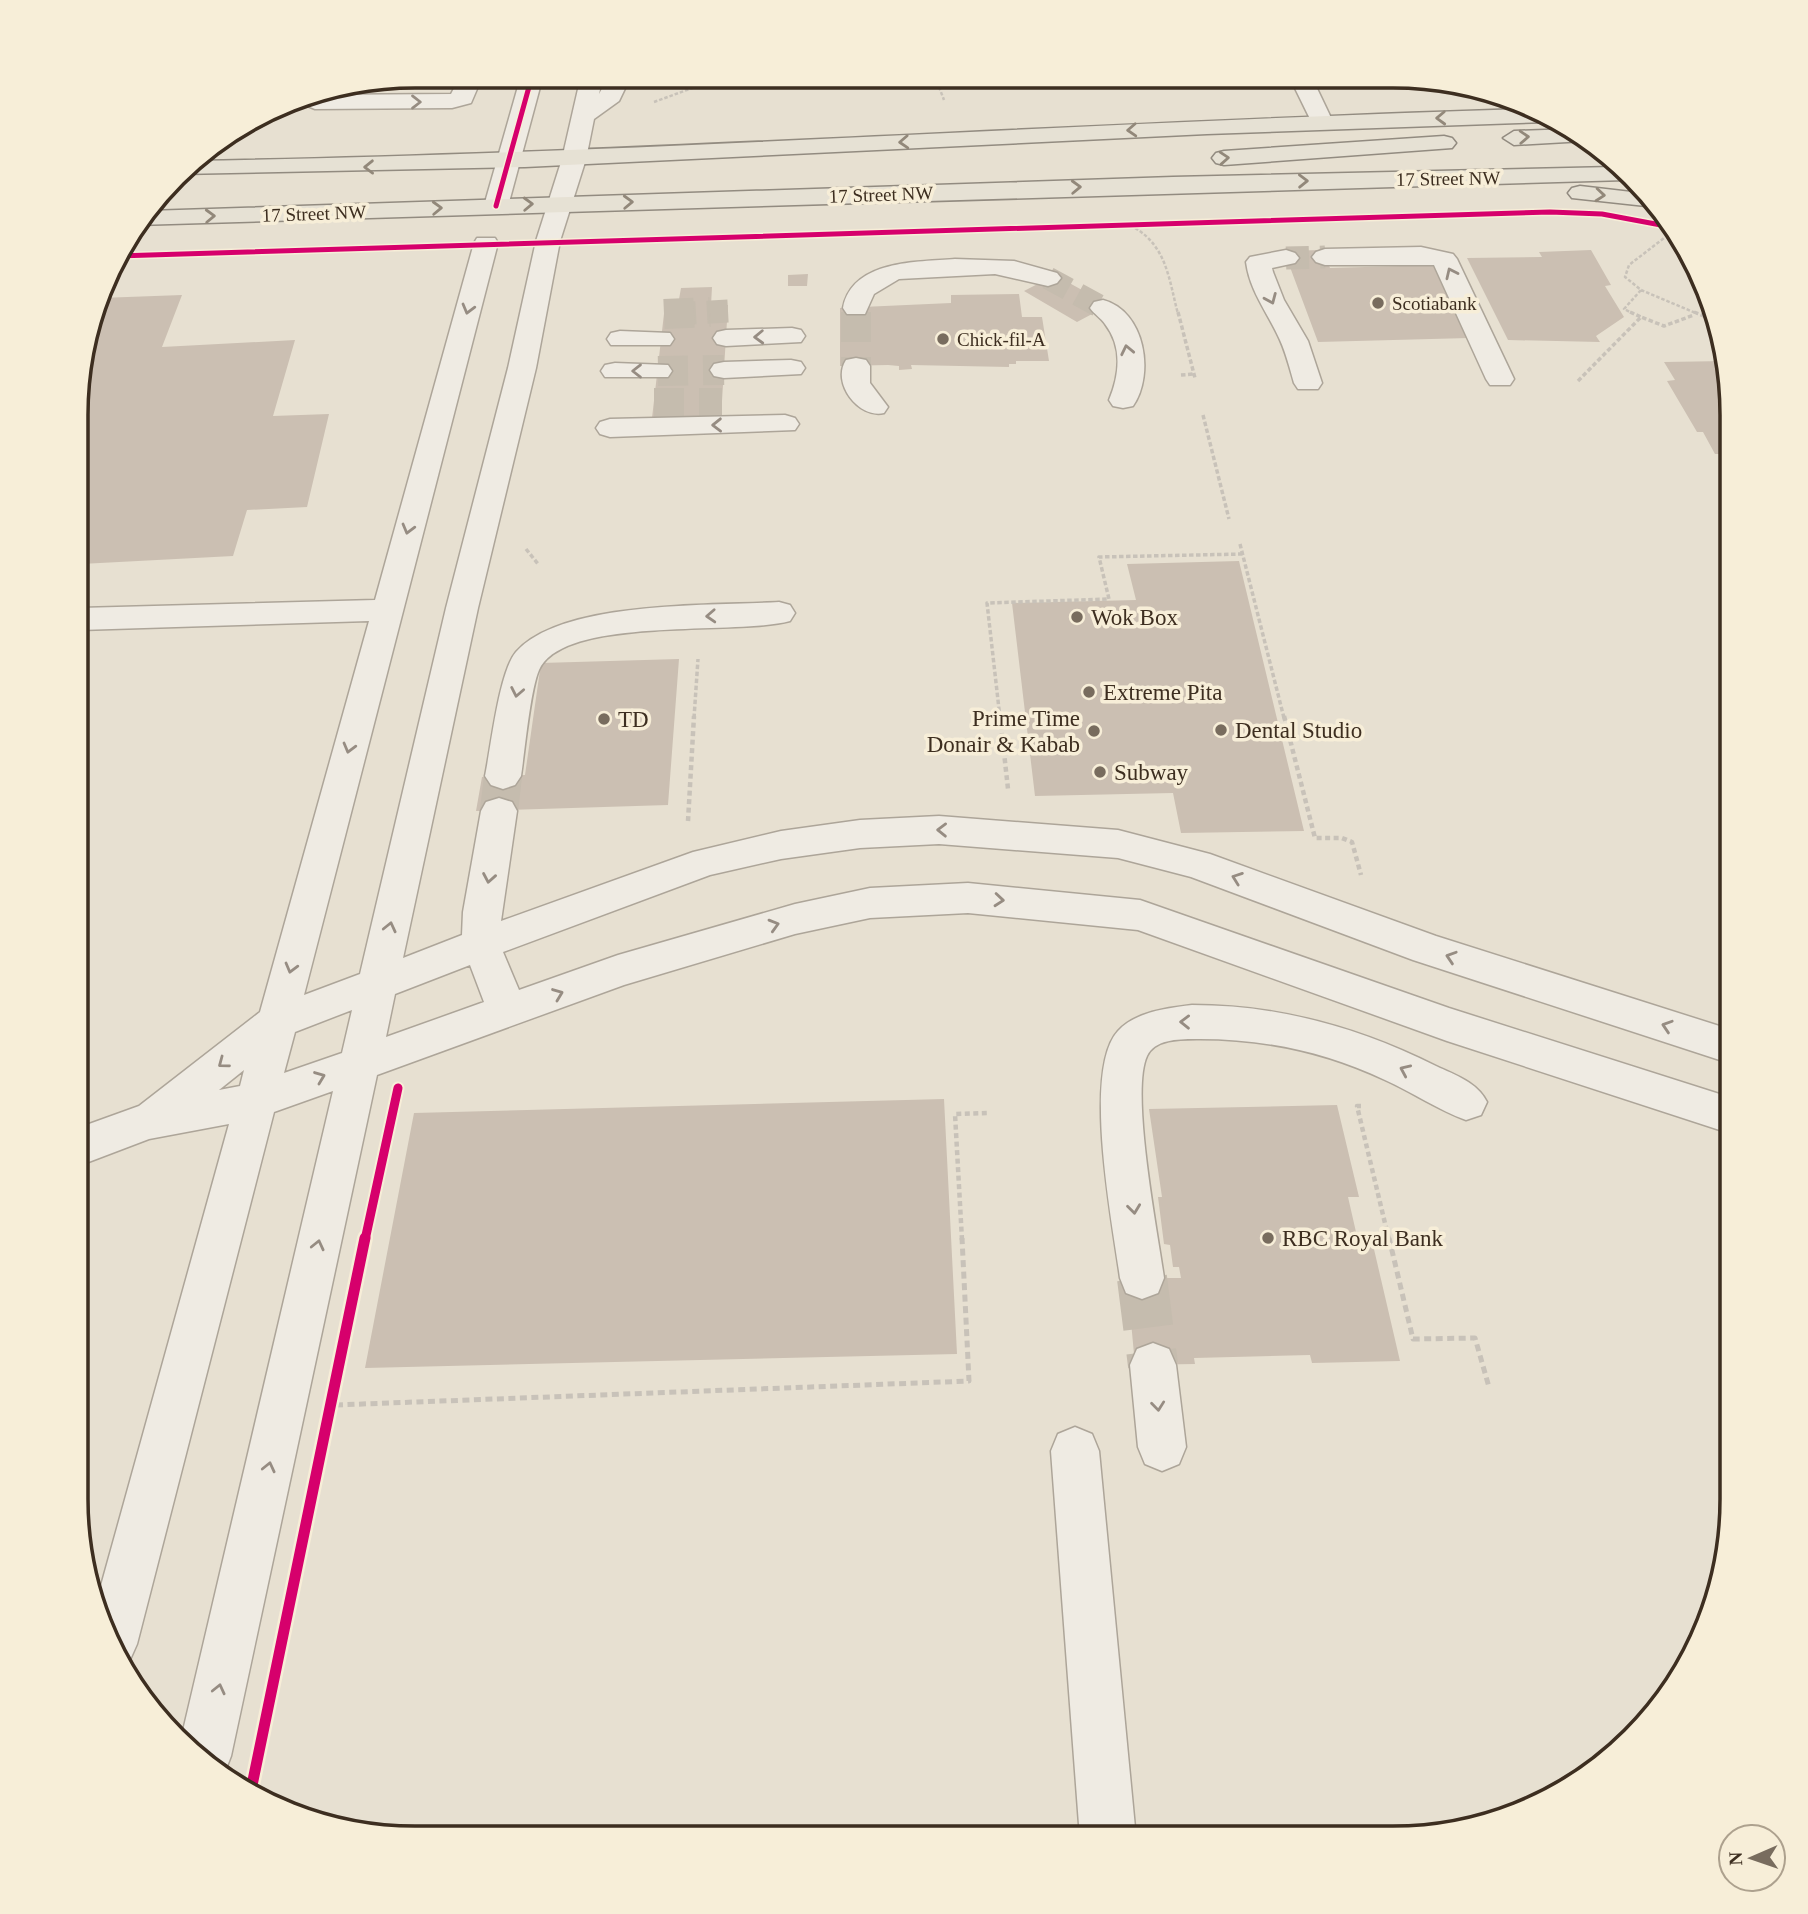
<svg xmlns="http://www.w3.org/2000/svg" width="1808" height="1914" font-family="Georgia,serif">
	<rect width="100%" height="100%" fill="#e7e0d1"/>
	<path fill="#cbbfb2" d="M414 75H470L466 88 334 90Z
		M1322 250 1330 268 1434 265 1469 338 1318 342 1284 251Z
		M1591 250 1611 285 1605 286 1624 317 1596 336 1600 342 1508 340 1467 258 1542 257 1539 252Z
		M808 274 807 286H788V275Z
		M1055 275 1109 305 1077 322 1024 291Z
		M712 287 711 305H728L721 417 652 418 665 305H678L681 288Z
		M1019 294 1022 317H1042L1049 361H1016V364H1009V367L911 365 912 369 899 370V366L888 365 840 366V308L951 303V295Z
		M182 295 162 347 295 340 273 416 329 414 307 507 247 510 233 556 81 564 82 348 100 298Z
		M1726 361 1732 392V454H1715L1703 432H1697L1667 381 1675 380 1664 362Z
		M1239 561 1304 831 1181 833 1173 793 1035 796 1012 603 1136 600 1127 564Z
		M679 659 668 805 476 811 482 777 525 775 541 663Z
		M944 1099 957 1354 365 1368 414 1113Z
		M1337 1105 1359 1197H1348L1356 1232H1370L1400 1361 1312 1363 1310 1355 1194 1358 1195 1364 1135 1365 1127 1278H1181L1179 1267H1173L1170 1245 1164 1244 1158 1197H1162L1149 1109Z"/>
	<g fill="none" stroke-linecap="round" stroke-linejoin="round">
		<path stroke="#c5bcae" stroke-width="23" stroke-dasharray="23 11" stroke-linecap="butt" d="M1286 258 1325 257
			M1048 278 1103 308
			M856 308V314
			M673 314 728 311"/>
		<path stroke="#c5bcae" stroke-width="30" stroke-dasharray="30 15" stroke-linecap="butt" d="M856 312V366
			M664 314 710 312
			M658 371 724 370
			M654 403H722"/>
		<path stroke="#c5bcae" stroke-width="38" stroke-dasharray="38 19" stroke-linecap="butt" d="M499 811 503 776"/>
		<path stroke="#c5bcae" stroke-width="50" stroke-dasharray="50 24" stroke-linecap="butt" d="M1142 1278 1153 1365"/>
		<g stroke="#ada599" stroke-width="3">
			<path id="minor" d="M461 75H483L471 103 452 108 315 109 293 100 311 92 318 95 451 94Z
				M521 76H543L508 206 505 211H487L484 206Z
				M581 76H603L599 94 609 76H631L619 101 594 119 586 159 560 241 536 368 478 608 403 958 462 935 463 912 481 811 486 802 499 798 512 802 517 811 501 921 693 852 781 831 860 820 939 816 1118 830 1210 854 1436 936 1732 1030V1064L1413 960 1191 877 1118 858 939 844 860 848 781 859 710 875 503 952 519 990 618 955 795 904 870 888 968 883 1140 900 1449 1008 1732 1098V1134L1447 1041 1138 930 968 913 870 918 795 934 624 985 377 1075 231 1756 224 1774 182 1735 333 1091 274 1112 137 1644 129 1662 121 1666 94 1611 229 1124 149 1139 78 1166V1128L139 1106 260 1012 369 621 80 630V608L375 600 474 243 477 238H495L498 243 304 995 360 974 446 608 508 368 536 241 562 159ZM470 965 484 1002 386 1037 395 994ZM352 1010 342 1053 284 1073 295 1032ZM244 1070 240 1086 219 1090Z
				M1290 78H1312L1333 122 1330 127H1314Z
				M1421 247 1453 254 1457 259 1514 379 1510 385H1490L1486 379 1434 265H1325L1316 262 1312 257 1316 252 1325 249Z
				M1286 250 1295 253 1299 258 1295 263 1272 268 1273 272 1284 300 1308 341 1322 383 1318 389H1298L1294 383C1290 369 1286 353 1280 340 1268 313 1250 292 1246 262L1250 257Z
				M955 259 1014 261 1057 273 1061 278 1057 283 1048 286 995 274 899 279 874 294 865 314H847L843 308C852 260 917 262 955 259Z
				M1103 300C1145 311 1155 374 1133 406L1123 408 1113 406 1109 400C1119 376 1123 347 1105 324 1101 318 1094 314 1090 308L1094 302Z
				M792 328 801 330 805 336 801 342 726 346 717 344 713 338 717 332 726 330Z
				M620 331 670 333 674 339 670 345H611L607 339 611 333Z
				M856 358 866 360 870 366V383L888 407 884 413C859 419 831 383 846 360Z
				M791 360 801 362 805 368 801 374 724 378 714 376 710 370 714 364 724 362Z
				M615 363 668 365 672 371 668 377H605L601 371 605 365Z
				M785 415 795 418 799 424 795 430 610 437 600 434 596 428 600 422 610 419Z
				M779 602 790 605 795 613 790 621C737 636 564 615 539 670 530 691 525 750 521 776L515 785 503 789 491 785 485 776C491 747 499 672 516 652 562 600 712 606 779 602Z
				M1192 1005C1279 1005 1358 1027 1436 1066 1455 1075 1477 1082 1487 1102L1481 1115 1466 1120C1438 1110 1412 1092 1385 1080 1326 1052 1265 1039 1200 1039 1183 1039 1155 1038 1147 1056 1130 1092 1158 1234 1164 1278L1158 1293 1142 1299 1126 1293 1120 1278C1113 1226 1082 1070 1118 1031 1135 1012 1167 1008 1192 1005Z
				M1153 1343 1169 1349 1176 1365 1186 1447 1179 1464 1162 1471 1145 1464 1138 1447 1130 1365 1137 1349Z
				M1075 1427 1092 1434 1099 1451 1136 1838H1080L1051 1451 1058 1434Z"/>
		</g>
		<g stroke="#928b80" stroke-width="3">
			<path id="major" d="M1528 109 1557 119 1548 122 1207 134 525 167 179 174 190 161C636 154 1082 122 1528 109Z
				M1573 129 1585 141 1514 145 1503 138 1514 131Z
				M1444 136 1452 138 1456 143 1452 148 1224 165 1216 163 1212 158 1216 153 1224 151Z
				M1613 167 1626 180 137 225 148 211 1173 177Z
				M1580 186 1640 193 1655 207 1572 198 1568 193 1572 188Z"/>
		</g>
		<path stroke="#c8c2b9" stroke-width="2.5" stroke-dasharray="3.5 2" stroke-linecap="butt" d="M1204 84 1221 78
			M939 87 944 100
			M654 102 706 83
			M1135 228C1167 247 1169 280 1178 314
			M1668 235 1629 265 1625 277 1641 290 1698 314
			M1634 314 1624 309 1641 290"/>
		<path stroke="#c8c2b9" stroke-width="3.5" stroke-dasharray="4.5 2.5" stroke-linecap="butt" d="M1178 312 1195 378
			M1630 312 1641 317
			M1694 312 1718 322
			M1181 375 1194 374
			M1578 381 1641 317 1664 326 1694 315
			M1203 415 1229 519
			M1240 544 1284 718
			M526 549 538 564
			M694 718 698 659
			M1000 718 987 603 1109 599 1099 557 1243 554"/>
		<path stroke="#c8c2b9" stroke-width="4.5" stroke-dasharray="5 3.5" stroke-linecap="butt" d="M1000 716 1008 789
			M1284 716 1315 838H1342L1352 842 1361 875
			M688 821 694 716
			M1361 1106H1357L1389 1240
			M962 1240 955 1114 987 1113"/>
		<path stroke="#c8c2b9" stroke-width="5" stroke-dasharray="7 4.5" stroke-linecap="butt" d="M1389 1238 1413 1339 1475 1338 1489 1387
			M336 1405 969 1381 962 1238"/>
		<use href="#minor" fill="#efebe3" fill-rule="evenodd"/>
		<use href="#major" fill="#e6e1d4" fill-rule="evenodd"/>
		<g stroke="#f7eed8" stroke-width="8">
			<path id="cycleway-far2" d="M1360 78 1378 85 1454 84
				M496 206 532 76
				M117 256 1550 212 1602 214 1677 228"/>
		</g>
		<g stroke="#f7eed8" stroke-width="13">
			<path id="cycleway-far1" d="M365 1240 398 1088"/>
		</g>
		<g stroke="#f7eed8" stroke-width="16">
			<path id="cycleway" d="M250 1795 365 1238"/>
		</g>
		<use href="#cycleway-far2" stroke="#d6006c" stroke-width="5"/>
		<use href="#cycleway-far1" stroke="#d6006c" stroke-width="9"/>
		<use href="#cycleway" stroke="#d6006c" stroke-width="11"/>
	</g>
	<defs><path id="oneway-chevron" d="M-2-3.5L2.5 0L-2 3.5" fill="none" stroke-width="1.6" stroke-linecap="round" stroke-linejoin="round" transform="scale(1.75)"/></defs>
	<g stroke="#968c82">
		<use href="#oneway-chevron" transform="translate(416 102)"/>
		<use href="#oneway-chevron" transform="translate(1451 273) rotate(-115)"/>
		<use href="#oneway-chevron" transform="translate(1271 299) rotate(67)"/>
		<use href="#oneway-chevron" transform="translate(468 309) rotate(105)"/>
		<use href="#oneway-chevron" transform="translate(759 337) rotate(178)"/>
		<use href="#oneway-chevron" transform="translate(1127 350) rotate(-102)"/>
		<use href="#oneway-chevron" transform="translate(637 371) rotate(-180)"/>
		<use href="#oneway-chevron" transform="translate(717 425) rotate(179)"/>
		<use href="#oneway-chevron" transform="translate(408 529) rotate(105)"/>
		<use href="#oneway-chevron" transform="translate(711 616) rotate(177)"/>
		<use href="#oneway-chevron" transform="translate(517 692) rotate(101)"/>
		<use href="#oneway-chevron" transform="translate(349 748) rotate(105)"/>
		<use href="#oneway-chevron" transform="translate(942 830) rotate(-179)"/>
		<use href="#oneway-chevron" transform="translate(489 878) rotate(100)"/>
		<use href="#oneway-chevron" transform="translate(1237 878) rotate(-160)"/>
		<use href="#oneway-chevron" transform="translate(999 900) rotate(5)"/>
		<use href="#oneway-chevron" transform="translate(774 925) rotate(-16)"/>
		<use href="#oneway-chevron" transform="translate(390 927) rotate(-77)"/>
		<use href="#oneway-chevron" transform="translate(1451 957) rotate(-162)"/>
		<use href="#oneway-chevron" transform="translate(291 968) rotate(105)"/>
		<use href="#oneway-chevron" transform="translate(558 994) rotate(-21)"/>
		<use href="#oneway-chevron" transform="translate(1185 1022) rotate(-179)"/>
		<use href="#oneway-chevron" transform="translate(1667 1026) rotate(-162)"/>
		<use href="#oneway-chevron" transform="translate(223 1063) rotate(143)"/>
		<use href="#oneway-chevron" transform="translate(1405 1070) rotate(-156)"/>
		<use href="#oneway-chevron" transform="translate(320 1077) rotate(-21)"/>
		<use href="#oneway-chevron" transform="translate(1134 1209) rotate(83)"/>
		<use href="#oneway-chevron" transform="translate(318 1245) rotate(-77)"/>
		<use href="#oneway-chevron" transform="translate(1158 1406) rotate(84)"/>
		<use href="#oneway-chevron" transform="translate(269 1467) rotate(-77)"/>
		<use href="#oneway-chevron" transform="translate(219 1689) rotate(-77)"/>
	</g>
	<g stroke="#92887a">
		<use href="#oneway-chevron" transform="translate(1441 118) rotate(178)"/>
		<use href="#oneway-chevron" transform="translate(1132 130) rotate(177)"/>
		<use href="#oneway-chevron" transform="translate(1524 137) rotate(-3)"/>
		<use href="#oneway-chevron" transform="translate(904 142) rotate(177)"/>
		<use href="#oneway-chevron" transform="translate(1224 158) rotate(-4)"/>
		<use href="#oneway-chevron" transform="translate(369 167) rotate(179)"/>
		<use href="#oneway-chevron" transform="translate(1303 181) rotate(-1)"/>
		<use href="#oneway-chevron" transform="translate(1076 187) rotate(-2)"/>
		<use href="#oneway-chevron" transform="translate(1600 195) rotate(5)"/>
		<use href="#oneway-chevron" transform="translate(628 202) rotate(-2)"/>
		<use href="#oneway-chevron" transform="translate(528 204) rotate(-2)"/>
		<use href="#oneway-chevron" transform="translate(437 208) rotate(-2)"/>
		<use href="#oneway-chevron" transform="translate(210 216) rotate(-2)"/>
	</g>
	<g fill="#786c5e" stroke="#f7eed8" stroke-width="2.5">
		<circle cx="1378" cy="303" r="7"/>
		<circle cx="943" cy="339" r="7"/>
		<circle cx="1077" cy="617" r="7"/>
		<circle cx="1089" cy="692" r="7"/>
		<circle cx="604" cy="719" r="7"/>
		<circle cx="1221" cy="730" r="7"/>
		<circle cx="1094" cy="731" r="7"/>
		<circle cx="1100" cy="772" r="7"/>
		<circle cx="1268" cy="1238" r="7"/>
	</g>
	<g text-anchor="middle" stroke-width="7" stroke-linejoin="round" paint-order="stroke">
		<g font-size="19" fill="#3d2e20" stroke="#f7eed8">
			<text transform="translate(1448 178) rotate(-1)" y="7">17 Street NW</text>
			<text transform="translate(881 194) rotate(-2)" y="7">17 Street NW</text>
			<text transform="translate(314 213) rotate(-2)" y="7">17 Street NW</text>
		</g>
		<g font-size="19" fill="#3d2e20" stroke="#f7eed8" text-anchor="start">
			<text x="1392" y="310">Scotiabank</text>
			<text x="957" y="346">Chick-fil-A</text>
		</g>
		<g font-size="23" fill="#3d2e20" stroke="#f7eed8" text-anchor="start">
			<text x="1091" y="625">Wok Box</text>
			<text x="1103" y="700">Extreme Pita</text>
			<text x="1080" y="726" text-anchor="end">Prime Time<tspan x="1080" dy="26">Donair &amp; Kabab</tspan></text>
			<text x="618" y="727">TD</text>
			<text x="1235" y="738">Dental Studio</text>
			<text x="1114" y="780">Subway</text>
			<text x="1282" y="1246">RBC Royal Bank</text>
		</g>
	</g>
	<path d="M0 0H1808V1914H0ZM415 88H1393A327 327 0 0 1 1720 415V1499A327 327 0 0 1 1393 1826H415A327 327 0 0 1 88 1499V415A327 327 0 0 1 415 88Z" fill="#f7eed8" fill-rule="evenodd"/>
	<path fill="none" stroke="#3d2e20" stroke-width="3.5" d="M415 88H1393A327 327 0 0 1 1720 415V1499A327 327 0 0 1 1393 1826H415A327 327 0 0 1 88 1499V415A327 327 0 0 1 415 88Z"/>
	<g transform="translate(1752 1858) rotate(268)"><circle r="33" fill="#f7eed8" stroke="#ada18e" stroke-width="2"/>
	<path d="M0-5L12 26L0 18L-12 26Z" fill="#786c5e"/>
	<text y="-10" font-size="19" font-weight="bold" text-anchor="middle" fill="#3d2e20">N</text>
	</g>
</svg>
